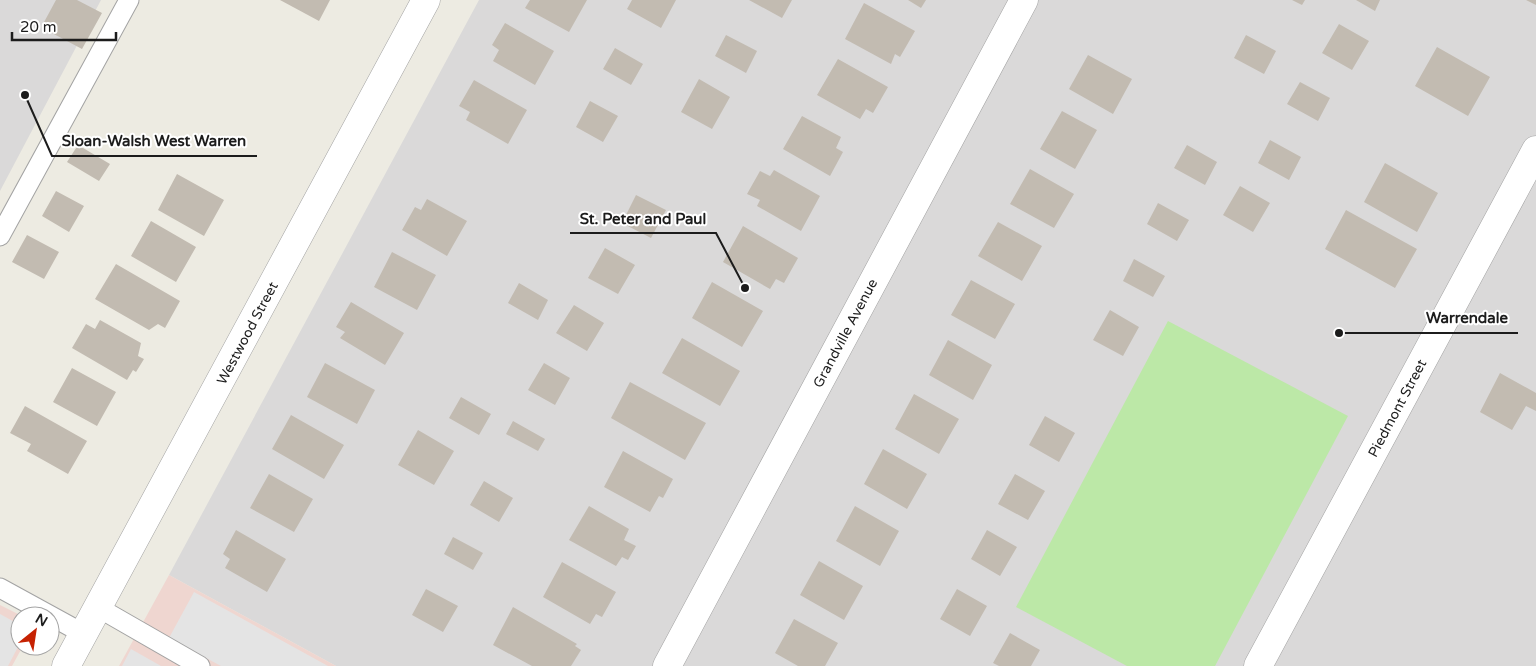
<svg xmlns="http://www.w3.org/2000/svg" width="1536" height="666" font-family="'Varela Round',sans-serif">
	<rect width="100%" height="100%" fill="#edebe2"/>
	<path fill="#dad9d9" d="M0 0H101L0 191Z
		M479 0H1536V666H336L169 575Z"/>
	<path fill="#efd6d0" d="M169 575 336 666H119Z
		M0 605 22 616H20V646H23L12 666H0Z"/>
	<path fill="#bce8a7" d="M1168 321 1348 416 1215 666H1127L1016 607Z"/>
	<path fill="#e4e4e4" d="M194 592 328 666H221L169 638Z
		M0 614 20 625V643L8 666H0Z
		M131 649 161 666H122Z"/>
	<path fill="#c2bbb1" d="M56 0H77L102 13 82 49 50 32 52 29 43 24Z
		M280 0H330L319 21Z
		M530 0H587L569 32 525 8Z
		M632 0H676L661 28 627 9Z
		M749 0H792L782 18Z
		M908 0H926L921 8Z
		M1292 0H1305L1302 5Z
		M1356 0H1380L1375 11Z
		M1526 0H1536V5Z
		M864 3 915 31 900 57 895 54 891 64 845 39Z
		M505 23 554 51 535 85 493 61 499 50 492 45Z
		M1339 24 1369 41 1352 70 1322 53Z
		M726 35 757 51 746 73 715 56Z
		M1246 35 1276 51 1264 74 1234 58Z
		M1437 47 1490 77 1468 116 1415 86Z
		M615 48 643 64 631 85 603 69Z
		M1088 55 1132 79 1113 114 1069 89Z
		M838 59 888 87 873 113 866 109 860 119 817 95Z
		M699 79 730 97 712 129 681 112Z
		M474 80 527 110 508 144 466 120 470 112 459 106Z
		M1300 82 1330 98 1318 121 1287 104Z
		M590 101 618 116 603 142 576 127Z
		M1062 111 1097 130 1075 169 1040 149Z
		M802 116 841 137 836 148 843 152 830 176 783 149Z
		M1270 140 1301 157 1289 180 1258 163Z
		M78 145 110 164 99 181 67 162Z
		M1187 145 1217 162 1205 185 1174 168Z
		M1385 163 1438 193 1417 232 1364 202Z
		M1030 169 1074 194 1054 228 1010 204Z
		M774 170 820 196 801 231 757 206 760 200 747 194 760 171 770 176Z
		M177 174 224 200 204 236 158 210Z
		M1240 186 1270 203 1253 232 1223 215Z
		M56 191 84 206 69 232 42 216Z
		M636 195 666 210 651 238 622 223Z
		M427 199 467 221 447 256 402 230 415 207 421 210Z
		M1158 203 1189 220 1177 241 1147 224Z
		M1346 210 1417 249 1395 288 1325 249Z
		M151 221 196 247 176 282 131 256Z
		M998 222 1042 246 1022 281 978 256Z
		M743 226 798 258 784 283 776 279 770 289 723 262Z
		M27 235 59 252 44 279 12 262Z
		M605 248 635 265 618 294 588 278Z
		M392 252 436 275 417 310 374 287Z
		M1134 259 1165 276 1153 297 1123 281Z
		M116 264 180 301 165 328 158 324 149 330 95 299Z
		M971 280 1015 304 995 339 951 315Z
		M712 282 763 311 742 347 692 318Z
		M519 283 548 300 538 320 508 303Z
		M351 302 404 333 385 365 340 338 345 332 336 327Z
		M574 305 604 323 587 351 556 333Z
		M1110 310 1139 327 1123 356 1093 340Z
		M100 320 141 343 138 356 144 359 136 372 133 370 127 380 72 348 86 324 95 329Z
		M682 338 740 371 720 406 662 373Z
		M948 340 992 365 973 400 929 375Z
		M325 363 375 390 357 424 307 397Z
		M544 363 570 378 555 405 528 390Z
		M72 368 116 392 97 426 53 402Z
		M1500 373 1536 393V411L1526 406 1512 430 1480 412Z
		M630 382 706 423 685 460 611 418Z
		M914 394 959 419 939 454 895 429Z
		M461 397 491 414 479 435 449 418Z
		M25 406 87 441 68 474 27 451 31 444 10 433Z
		M291 415 344 445 324 479 272 449Z
		M1045 416 1075 433 1059 462 1029 445Z
		M513 421 545 439 538 451 506 434Z
		M418 430 454 451 434 485 398 465Z
		M883 449 927 474 907 509 864 484Z
		M623 451 673 479 663 498 659 496 650 512 604 487Z
		M269 474 313 499 294 532 250 508Z
		M1015 474 1045 491 1028 520 998 504Z
		M484 481 513 498 499 522 470 505Z
		M589 506 629 529 624 540 636 546 628 560 622 557 616 566 569 540Z
		M855 506 899 531 880 566 836 541Z
		M236 530 286 559 267 592 225 568 230 559 223 554Z
		M987 530 1017 547 1000 576 971 559Z
		M453 537 483 553 473 570 444 554Z
		M819 561 863 586 844 620 800 595Z
		M562 562 616 592 602 617 596 614 590 624 543 597Z
		M426 589 458 606 443 632 412 615Z
		M957 589 987 606 970 636 940 619Z
		M513 607 577 644 575 646 581 650 571 666H532L493 645Z
		M794 619 838 643 825 666H798L775 653Z
		M1010 633 1040 650 1031 666H999L993 663Z"/>
	<g fill="none" stroke-linecap="round" stroke-linejoin="round">
		<g stroke="#a3a3a3" stroke-width="21">
			<path id="lane" d="M0 236 129 0
				M0 588 84 634
				M99 608 200 666"/>
		</g>
		<g stroke="#a3a3a3" stroke-width="29">
			<path id="street" d="M66 666 426 0
				M667 666 1024 0
				M1258 666 1536 150"/>
		</g>
		<use href="#lane" stroke="#fff" stroke-width="19"/>
		<use href="#street" stroke="#fff" stroke-width="28"/>
	</g>
	<g text-anchor="middle" stroke-width="4" stroke-linejoin="round" paint-order="stroke">
		<g font-size="14" fill="#1c1c1c" stroke="#fff">
			<text transform="translate(247 333) rotate(-62)" y="5">Westwood Street</text>
			<text transform="translate(845 333) rotate(-62)" y="5">Grandville Avenue</text>
			<text transform="translate(1397 408) rotate(-62)" y="5">Piedmont Street</text>
		</g>
	</g>
	<path fill="none" stroke="#1c1c1c" stroke-width="2" d="M25 95L52 156H257M745 288L716 233H570M1339 333L1416 333H1518"/>
	<g fill="#1c1c1c" stroke="#fff" stroke-width="2">
		<circle cx="25" cy="95" r="5"/>
		<circle cx="745" cy="288" r="5"/>
		<circle cx="1339" cy="333" r="5"/>
	</g>
	<g font-size="15" text-anchor="middle" font-weight="bold" fill="#1c1c1c" stroke="#fff" stroke-width="4" stroke-linejoin="round" paint-order="stroke">
		<text x="154" y="146">Sloan-Walsh West Warren</text>
		<text x="643" y="224">St. Peter and Paul</text>
		<text x="1467" y="323">Warrendale</text>
	</g>
	<g transform="translate(35 631) rotate(30)"><circle r="24" fill="#ffffff" stroke="#a4a4a4"/>
	<path d="M0-4L9 19L0 12L-9 19Z" fill="#c62202"/>
	<text y="-8" font-size="14" font-weight="bold" text-anchor="middle" fill="#1c1c1c">N</text>
	</g>
	<path d="M12 32v8h104v-8" fill="none" stroke="#1c1c1c" stroke-width="2.5"/>
	<text x="20" y="32" font-size="15" fill="#1c1c1c" stroke="#ffffff" stroke-width="4" paint-order="stroke">20 m</text>
</svg>
